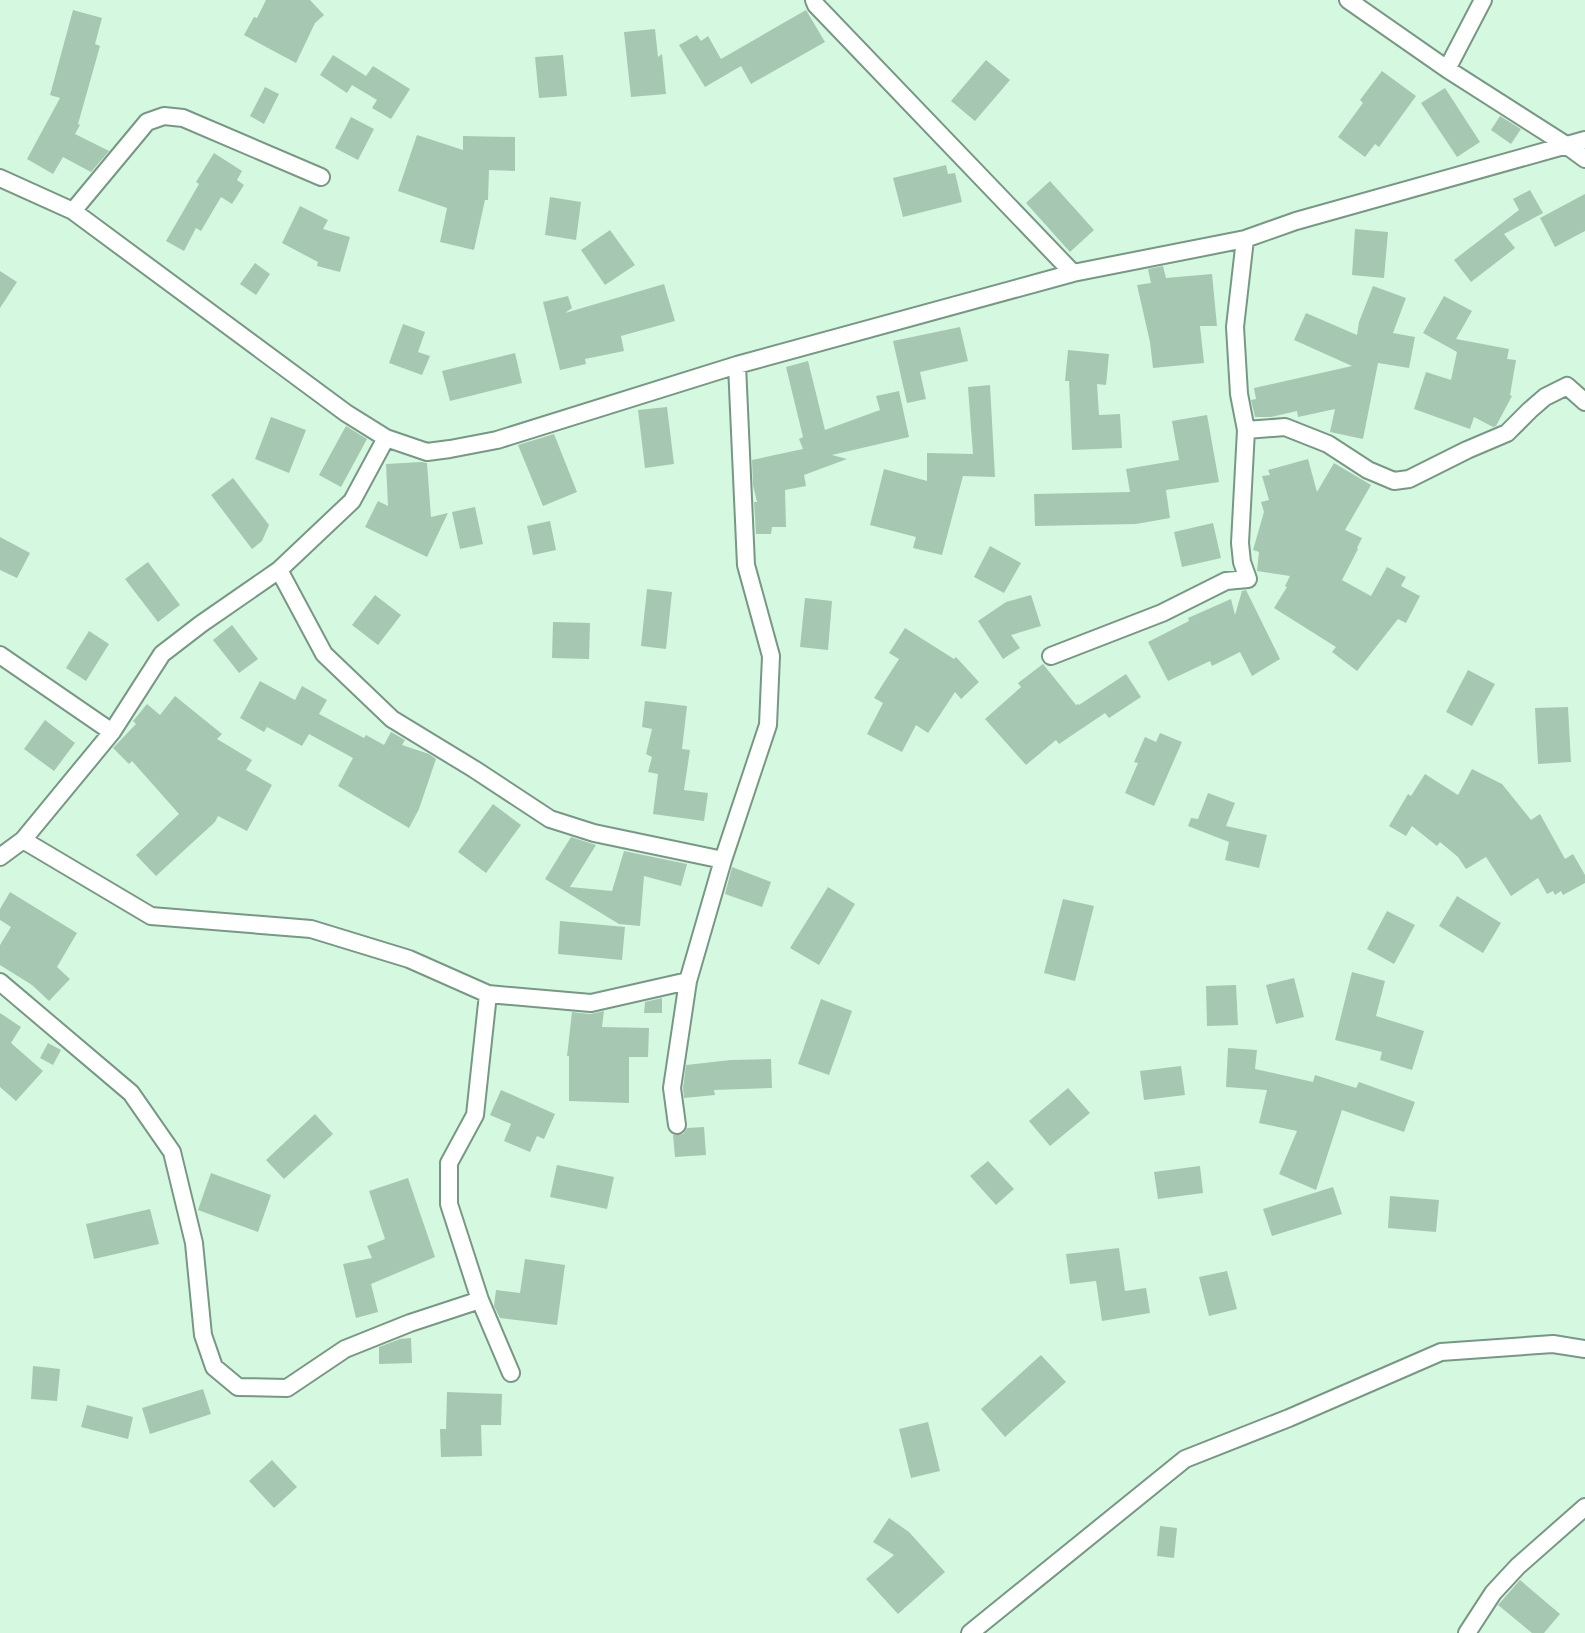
<svg xmlns="http://www.w3.org/2000/svg" width="1585" height="1633" font-family="Inter,sans-serif">
	<rect width="100%" height="100%" fill="#d5f8e1"/>
	<path fill="#a6c8b2" d="M266 0H310L324 15 315 23 296 63 244 35 254 17 257 18Z
		M73 10 102 18 95 44 100 46 78 124 80 125 75 134 109 151 91 172 63 157 53 174 27 159 60 98 50 95Z
		M806 10 825 42 751 84 741 66 705 87 679 45 697 35 701 41 708 36 721 59Z
		M655 29 658 57 662 54 666 94 631 97 624 32Z
		M333 55 366 76 373 66 410 89 391 119 372 108 377 100 352 85 347 93 320 75Z
		M563 55 567 96 539 98 535 57Z
		M986 60 1010 80 975 121 951 101Z
		M1382 71 1416 96 1379 147 1375 144 1365 157 1338 137 1363 103 1360 100Z
		M265 87 279 94 264 124 250 116Z
		M1445 88 1480 142 1457 157 1421 103Z
		M1500 116 1521 129 1511 144 1491 130Z
		M351 117 374 129 358 160 335 148Z
		M417 135 463 150V136L515 137V171L489 170 488 200H485L474 250 440 242 447 208 398 191Z
		M214 153 242 171 237 180 244 185 232 204 221 197 201 231 196 228 184 251 166 241 199 184 196 182Z
		M946 165 948 174 955 173 962 202 903 217 893 178Z
		M1050 181 1094 230 1070 252 1026 203Z
		M1530 190 1543 213 1504 234 1515 248 1471 282 1454 260 1519 210 1513 199Z
		M1585 194V231L1555 247 1540 218Z
		M550 197 581 202 576 240 545 235Z
		M300 206 328 220 323 229 350 237 340 272 317 266 318 262 282 243Z
		M1355 229 1388 232 1384 278 1352 275Z
		M610 230 635 265 605 285 581 250Z
		M255 263 270 274 256 295 240 284Z
		M1163 266 1166 278 1212 274 1217 326H1200L1204 363 1153 368 1150 342 1137 285 1151 283 1148 269Z
		M0 271 17 282 0 308Z
		M664 284 675 321 621 336 624 351 585 359 586 364 560 370 543 302 568 296 572 308 565 313Z
		M1373 286 1406 298 1393 333 1415 337 1409 368 1378 363 1363 439 1330 432 1335 409 1298 417 1297 411 1271 417H1255L1251 400 1256 399 1254 388 1352 366 1294 340 1306 313 1357 335 1359 322Z
		M1444 296 1472 311 1456 339 1509 349 1507 359 1516 360 1510 395 1512 396 1496 426 1493 427 1474 417 1470 429 1414 409 1426 372 1451 380 1457 352 1423 333Z
		M403 324 425 332 418 352 430 356 422 375 389 363Z
		M960 327 968 361 920 372 926 399 907 403 893 341Z
		M1068 350 1109 354 1106 385 1097 384 1099 415 1120 414 1122 448 1072 450 1069 381H1065Z
		M515 353 522 383 450 401 442 371Z
		M808 361 825 430 880 410 876 396 899 391 909 437 832 455 847 459 804 475 806 486 785 490 786 527H772L771 534H756L754 502H757L753 485 752 460 803 449 799 439 803 437 786 367Z
		M990 385 995 477 963 476 942 555 913 548 916 537 870 525 884 469 927 481V453L973 454 968 387Z
		M667 407 674 464 645 468 638 410Z
		M1207 415 1219 482 1166 490 1170 518 1136 524 1035 526 1034 494 1130 492 1126 469 1179 460 1172 421Z
		M271 417 306 430 289 473 255 459Z
		M346 426 367 439 341 487 319 475Z
		M554 434 577 492 543 506 518 445Z
		M1308 459 1317 492 1334 463 1371 485 1345 530 1362 538 1357 548 1358 549 1342 580 1371 596 1387 567 1406 577 1401 586 1420 596 1406 623 1398 619 1357 671 1332 652 1336 647 1274 608 1287 587 1285 586 1290 576 1257 571 1259 552 1253 550 1264 512 1261 502 1269 500 1262 476 1270 475 1268 470Z
		M421 462 427 463 431 517 448 513 427 557 365 527 378 501 388 506 386 464Z
		M233 478 269 525 262 541 252 549 211 495Z
		M475 507 483 544 460 549 452 512Z
		M550 521 556 550 533 555 527 526Z
		M1213 523 1221 558 1182 567 1174 532Z
		M0 537 30 553 17 578 0 570Z
		M990 546 1021 563 1004 593 974 577Z
		M148 562 180 605 158 622 125 579Z
		M647 589 672 592 666 649 641 646Z
		M1246 590 1280 659 1252 676 1240 652 1212 666 1210 661 1168 681 1148 642 1189 621 1188 618 1231 599 1235 615 1242 591Z
		M375 595 401 615 378 645 352 625Z
		M1031 595 1041 626 1011 635 1020 648 1003 659 978 621 1006 602Z
		M805 598 832 601 828 650 800 647Z
		M553 622 590 623 589 659 552 658Z
		M232 625 258 659 239 673 213 640Z
		M905 628 954 659 956 657 979 682 961 699 955 692 928 733 916 725 902 752 867 734 883 703 874 698 899 659 889 653Z
		M89 631 109 644 86 681 66 668Z
		M1043 664 1076 705 1078 704 1079 705 1126 674 1141 697 1109 718 1105 713 1059 744 1056 740 1026 765 985 719 1021 687 1018 683Z
		M1468 670 1495 684 1472 726 1446 712Z
		M260 681 295 700 302 686 327 700 319 714 364 738 366 735 384 745 391 732 405 740 402 745 429 754 436 759 419 809 409 828 338 786 353 758 309 734 302 746 267 727 264 732 240 718Z
		M175 696 222 734 217 739 252 760 246 770 272 785 247 831 218 816 215 822 156 876 136 855 179 814 132 761 129 764 113 748 136 724 133 721 147 704 160 715Z
		M645 701 687 706 682 749 690 750 684 790 708 793 704 821 653 814 658 774 648 772 652 757 646 754 652 729 642 727Z
		M1568 707 1571 762 1538 764 1535 708Z
		M45 720 75 743 54 771 24 749Z
		M1160 733 1182 742 1154 806 1125 793 1138 763 1134 762 1145 737 1156 742Z
		M1472 769 1502 784 1531 820 1540 814 1565 859 1573 854 1585 875V883L1563 895 1561 891 1555 895 1553 891 1547 894 1538 878 1511 896 1486 857 1466 869 1458 857 1440 842 1437 846 1412 826 1406 836 1389 826 1408 794 1411 796 1425 774 1458 795Z
		M1208 793 1235 803 1226 826 1267 835 1259 868 1225 860 1229 842 1188 826 1191 818 1198 819Z
		M493 804 521 825 486 873 458 852Z
		M571 837 596 845 570 887 612 891 624 851 687 864 681 886 644 876 640 926 619 924 545 879Z
		M732 867 771 882 762 907 725 894Z
		M828 887 855 904 819 965 790 948Z
		M10 892 77 933 57 967 70 979 49 1001 32 985 0 965V945L11 927 0 920V909Z
		M1457 896 1501 923 1483 953 1439 926Z
		M1063 899 1094 906 1075 981 1044 973Z
		M1387 911 1415 925 1394 964 1367 949Z
		M560 921 625 927 622 960 558 954Z
		M1352 972 1385 981 1376 1016 1424 1031 1412 1070 1380 1060 1382 1052 1335 1040Z
		M1294 978 1304 1017 1276 1024 1266 985Z
		M1236 985 1238 1025 1207 1026 1206 986Z
		M662 998V1013H644L645 1002Z
		M821 999 852 1011 829 1075 798 1064Z
		M604 1011 602 1027 649 1028 648 1057H629V1103L569 1101V1056H567L572 1012 590 1014Z
		M0 1013 21 1027 11 1043 43 1071 16 1101 0 1087Z
		M48 1043 61 1050 53 1065 40 1058Z
		M1228 1048 1257 1050 1255 1069 1313 1082 1315 1075 1356 1088 1359 1082 1415 1102 1404 1132 1342 1110 1316 1190 1279 1174 1297 1131 1259 1123 1267 1090 1226 1087Z
		M771 1059 772 1088 714 1090 715 1095 684 1098 683 1088 686 1065 731 1060Z
		M1181 1066 1185 1095 1144 1100 1140 1071Z
		M1068 1088 1090 1113 1050 1146 1029 1121Z
		M501 1090 555 1114 544 1139 537 1136 530 1152 504 1141 511 1124 490 1115Z
		M315 1114 333 1134 284 1179 266 1160Z
		M704 1127 706 1155 675 1157 673 1135 683 1134 687 1128Z
		M988 1161 1014 1189 996 1205 970 1176Z
		M557 1165 614 1177 607 1209 550 1197Z
		M1200 1166 1203 1193 1158 1199 1154 1172Z
		M211 1173 271 1195 258 1232 198 1210Z
		M408 1178 435 1257 371 1284 378 1312 356 1318 343 1264 372 1258 367 1246 385 1239 369 1191Z
		M1333 1187 1342 1214 1272 1236 1263 1209Z
		M1390 1196 1439 1200 1436 1232 1388 1228Z
		M150 1209 159 1244 94 1259 86 1224Z
		M1119 1248 1125 1291 1146 1288 1150 1313 1102 1321 1096 1281 1070 1284 1066 1254Z
		M525 1259 565 1265 557 1325 500 1318 494 1306 496 1290 520 1293Z
		M1227 1271 1237 1309 1209 1316 1199 1277Z
		M411 1338 412 1363 379 1364V1347L400 1339Z
		M1041 1355 1066 1382 1005 1437 981 1409Z
		M33 1366 60 1369 57 1401 31 1399Z
		M203 1389 211 1414 150 1434 142 1408Z
		M447 1392 502 1394 501 1425H481L482 1456 441 1457 440 1429H446Z
		M87 1405 133 1417 128 1439 81 1427Z
		M928 1422 940 1471 911 1478 899 1429Z
		M272 1460 297 1487 274 1508 249 1481Z
		M889 1518 909 1532 945 1572 898 1614 866 1579 894 1555 873 1542Z
		M1160 1526 1177 1528 1174 1558 1157 1556Z
		M1520 1580 1560 1614 1544 1633H1532L1498 1605Z"/>
	<g fill="none" stroke-linecap="round" stroke-linejoin="round">
		<g stroke="#779883" stroke-width="20">
			<path id="minor" d="M814 0 816 5 1073 273
				M1348 0 1447 69 1566 145 1585 159
				M1447 69 1483 0
				M0 178 73 211 346 413 386 438 427 452 450 449 497 440 737 365 1073 273 1245 239 1296 221 1585 140
				M73 211 147 122 164 116 183 118 321 177
				M1246 430 1285 427 1328 444 1368 470 1394 481 1409 479 1467 450 1507 433 1530 410 1545 397 1567 386 1585 402
				M279 570 324 654 392 719 474 769 550 819 594 833 723 860
				M0 655 112 732
				M1051 656 1162 613 1226 581 1248 579 1242 562 1240 543 1246 430 1239 394 1235 327 1245 239
				M23 840 151 916 311 929 409 959 488 994 591 1003 688 981
				M0 857 23 840 112 732 162 654 201 624 279 570 352 501 386 438
				M0 982 131 1093 172 1152 194 1243 203 1335 214 1367 238 1387 287 1388 345 1349 410 1323 480 1300
				M488 994 475 1115 449 1163V1204L480 1300 511 1373
				M677 1125 672 1088 688 981 723 860 768 725 771 656 746 565 737 365
				M970 1633 1185 1459 1289 1418 1441 1352 1553 1344 1585 1349
				M1467 1633 1493 1593 1518 1566 1585 1507"/>
		</g>
		<use href="#minor" stroke="#fff" stroke-width="16"/>
	</g>
</svg>
